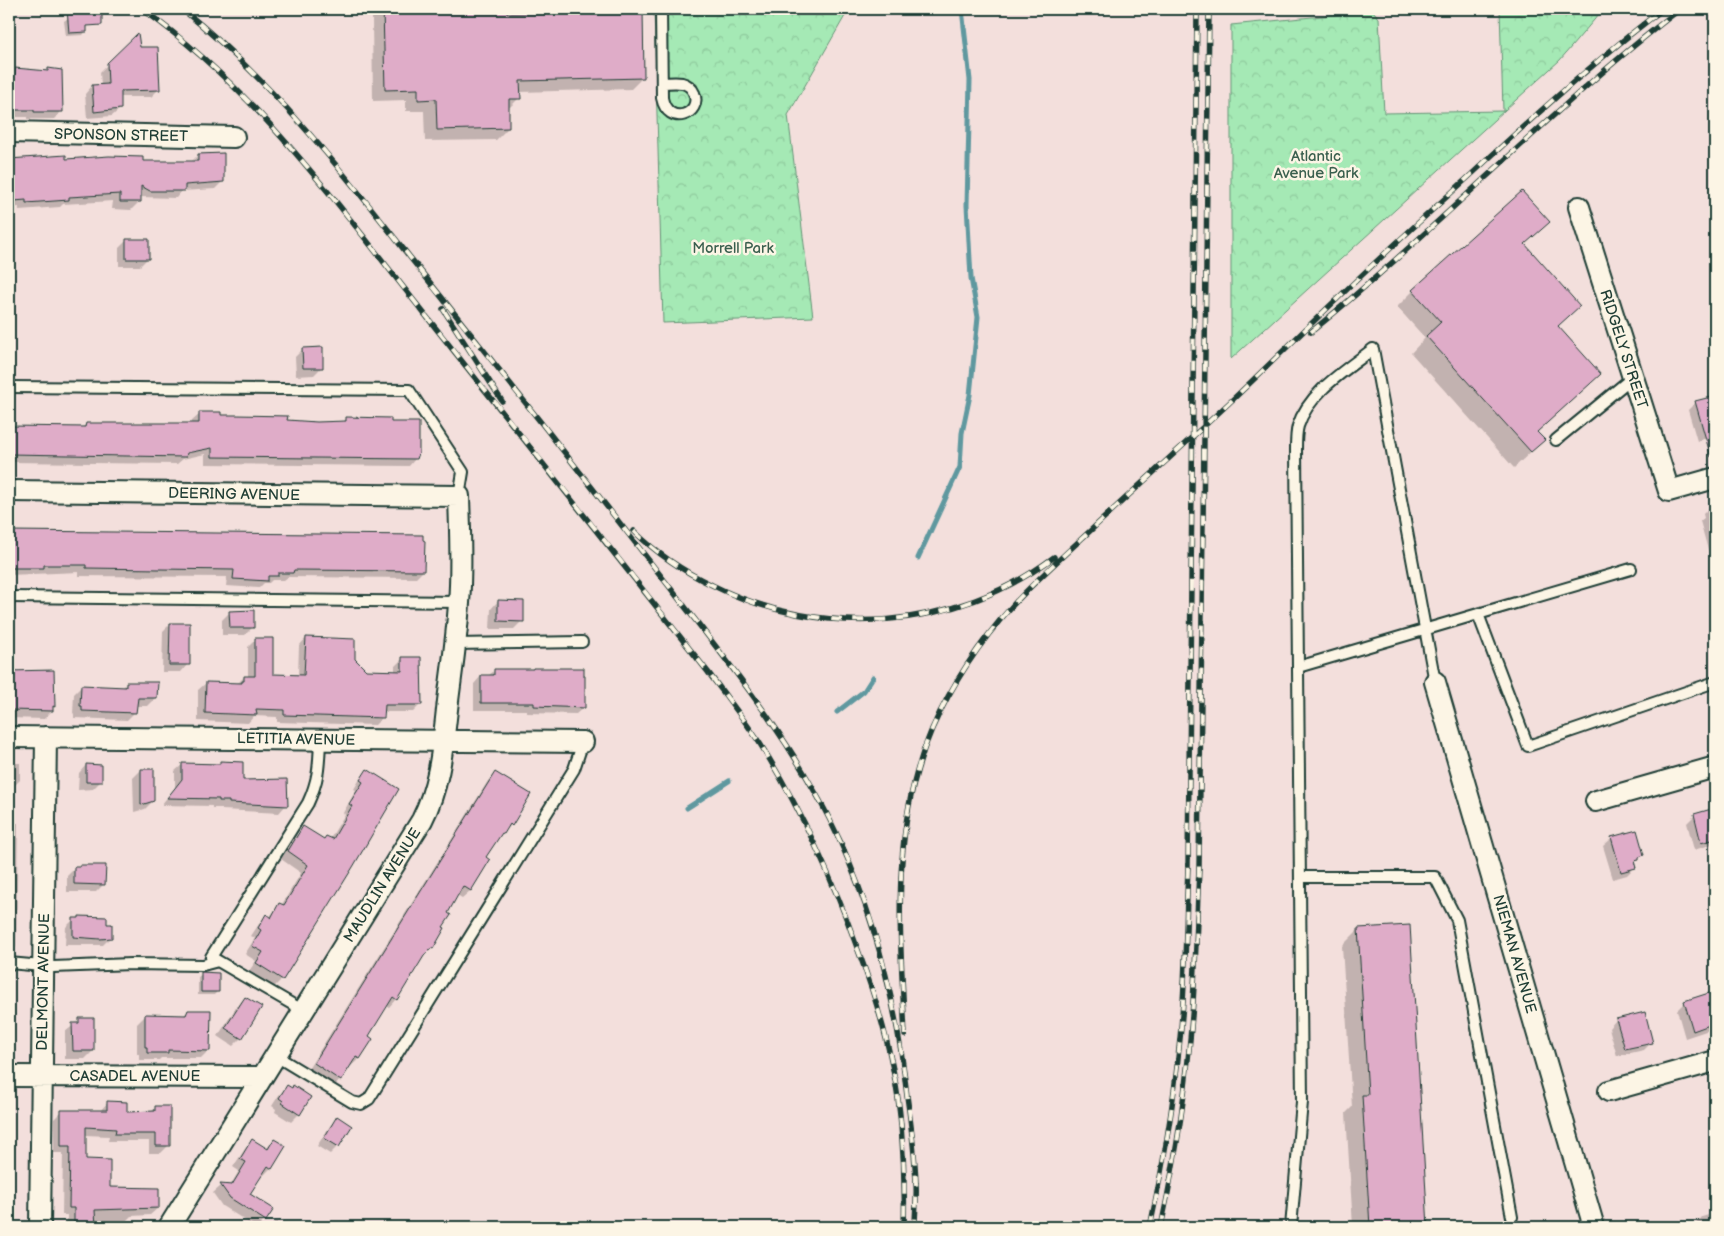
<svg xmlns="http://www.w3.org/2000/svg" width="1724" height="1236" font-family="'Balsamiq Sans',sans-serif">
	<defs>
		<pattern id="forest-crowns" width="20" height="18" patternUnits="userSpaceOnUse" patternTransform="scale(1.25)"><rect width="20" height="18" fill="#a5e9b5"/><path d="M2 6a3 3 0 1 1 6 0M12 15a3 3 0 1 1 6 0" fill="none" stroke="#8ec99c"/></pattern>
	</defs>
	<rect width="100%" height="100%" fill="#f3dfdc"/>
	<filter id="ink" filterUnits="userSpaceOnUse"><feTurbulence type="fractalNoise" baseFrequency=".02" numOctaves="2"/><feDisplacementMap in="SourceGraphic" scale="10" xChannelSelector="R" yChannelSelector="G"/><feConvolveMatrix kernelMatrix="1 2 1 2 8 2 1 2 1" color-interpolation-filters="sRGB"/></filter>
	<g filter="url(#ink)">
		<path fill="url(#forest-crowns)" stroke="#629374" d="M654 9H849L788 115 813 317 663 323Z
			M1500 9H1596L1600 13 1560 60 1231 359V25L1373 11 1379 18 1384 113 1503 111Z"/>
		<path fill="#0003" d="M381 9H506V14L554 13V9H605V12L643 77 631 89 519 92V98L507 110 508 128 496 140 425 141 424 111H406V100L373 101 372 18Z
			M68 18 86 31 83 35 66 36 64 21Z
			M137 35 139 48 159 89 151 97H120V109L112 116 87 118 85 94 92 86H101L100 72Z
			M16 69 46 72 49 69 62 111 54 119H27V117H9V76Z
			M198 155 223 181 215 189 182 191 176 198 140 197 139 202 131 210 112 209 113 201 63 204 60 207 19 210V207L9 208 10 160 191 162Z
			M1548 222 1524 245 1578 306 1557 327 1600 374 1536 433 1543 440 1514 468 1411 353 1425 338 1397 307 1413 291Z
			M127 240 148 258 140 266H119V248Z
			M303 349 322 367 314 375 296 376 295 357Z
			M1715 397V436L1697 441 1688 410 1696 402Z
			M200 414 286 421 342 423 347 418 390 423 416 458 409 466 205 464V454L183 459 177 464 9 462V427L82 428 86 424 192 425V421Z
			M1715 505V548L1708 550 1700 521 1704 518 1703 514 1711 506Z
			M9 532 422 536 423 571 416 578 288 577 284 580H272L269 583H264L259 588 226 586 227 577 79 576V572L9 575Z
			M498 601 522 621 514 629H490L491 609Z
			M230 612 253 627 245 635H222V620Z
			M170 624 188 664 181 672H162L163 631Z
			M306 638 354 659 365 671 395 672V666L402 659 420 705 413 712H383V717L375 725 277 722V717L254 716 248 723 198 721V690L206 683 237 684 244 677H248V647L256 639 271 675 298 676 299 646Z
			M15 669V672L54 706 52 711 44 719 9 718V670Z
			M495 670 584 707 576 714 527 713V710H474V684L481 676H488Z
			M126 684 156 698 148 706H136L135 712 127 720 74 718V713L73 714 74 694 82 686 122 688Z
			M9 763H20V780L15 785V804L9 810Z
			M220 763 242 781 286 805 279 813 222 810V808H212V806L161 805 175 788V771L183 764 218 765Z
			M86 765 101 781 93 789 78 790 79 773Z
			M141 770 153 801 145 809 134 812 133 778Z
			M367 771 398 789 282 979 274 987 249 971 256 961 245 954 255 938 251 936 259 924 267 916 269 918 279 905 281 906 301 873 281 859 296 836 304 828 323 840 330 839 345 814 343 813 356 790 354 789 360 779Z
			M496 773 511 825 495 840 485 857 489 860 470 891 462 898 457 895 446 914 432 948 424 956 396 999 389 1007 386 1006 367 1037 359 1059 351 1066 350 1065 340 1080 333 1088 307 1071 488 781Z
			M1715 809V840L1710 845 1694 850 1687 823 1695 815Z
			M9 823H18L16 947 9 954Z
			M1636 832 1643 855 1634 864 1635 867 1627 875 1613 879 1603 846 1611 839Z
			M81 866 104 884 96 892H67V876L75 868Z
			M74 919 105 925 111 937 103 945H65L66 927Z
			M1409 926 1427 1227H1353L1346 1113 1352 1107 1342 946 1358 930Z
			M202 974 218 991 214 995H198V977Z
			M1712 993 1715 1006V1026L1712 1029 1685 1038 1677 1010 1685 1002Z
			M245 998 241 1038 233 1046 218 1036 237 1006Z
			M188 1011 209 1050 201 1058H161L159 1060H139V1054H137V1024L145 1016H183Z
			M80 1020 93 1051 85 1059H65V1032Z
			M1616 1020 1652 1042 1644 1050 1617 1056 1609 1028Z
			M287 1087 299 1114 291 1122 275 1112 276 1109 272 1106 279 1095Z
			M108 1102 126 1113H150L156 1107 168 1146 161 1153H149V1141H108L109 1136 85 1135V1160L108 1188 158 1208 150 1215 131 1216 126 1221H101V1227H67V1215H62L63 1153H54V1119L62 1111H100Z
			M337 1118 338 1146 330 1154 317 1146 330 1126Z
			M274 1140 284 1146 271 1168 263 1176 261 1175 249 1194 265 1220 258 1227H256L222 1206 213 1193 221 1186H230L239 1171 233 1167 245 1149 252 1141 266 1149Z
			M9 1184H14L13 1207 9 1212Z
			M1715 1213V1227H1688L1695 1225 1702 1217Z
			M277 1221 276 1227H271Z"/>
		<g fill="none" stroke-linecap="round" stroke-linejoin="round">
			<path stroke="#5e989f" stroke-width="5" d="M918 558 960 467 962 433 970 395 978 317 971 278 967 205 970 80 962 9
				M837 712 864 691 873 677
				M687 808 729 781"/>
		</g>
		<path fill="#dfacc8" stroke="#1f3d34" d="M67 9H102V25L87 26V32L69 33Z
			M383 9H507V13L566 12V9H606V10H643L644 78 520 81 521 99H509V128L437 130 436 99 418 100V89L385 90Z
			M138 33 140 47H158L160 90 121 91V109L94 112 92 85 108 84 107 63Z
			M15 68 48 71V68L62 70 63 112H34V110H12Z
			M224 153V182L185 185V191H150L141 186V202H120V194L69 197V200L26 203V200L14 201 12 197 9 159 66 155V159L109 156 143 157V161H198V154Z
			M1522 191 1550 222 1525 244 1580 306 1558 326 1601 374 1537 432 1545 440 1531 452 1426 336 1441 322 1412 290Z
			M126 239H149V259H126Z
			M323 347V368H303L302 348Z
			M1715 396V457H1711L1695 401Z
			M199 412H221V415H236L288 416 287 420 317 422 346 421V417L391 418V422H419V453L417 459 212 457V448L187 453 186 457 9 454V426L85 427 86 423H199Z
			M9 531 423 535V540L425 541 424 571 294 570 293 573H278V576H268V581L233 579 234 570 86 568V565H44V568H9Z
			M498 600 524 601V622L498 621Z
			M254 610V628H230L229 611Z
			M170 623H190V665H169Z
			M306 637 355 639V659L366 670 402 671V657H421L422 705H385L384 718 284 715V710L256 709 257 715 205 713 206 682 242 683V681H244V676H255V638H273V674L304 675Z
			M533 668H584V676H585V708L534 706V703H481V675H494V669H533Z
			M54 670 55 707 53 706V711L9 710V671Z
			M126 682H158L157 698H138L136 713 82 711V706H80L81 685 126 687Z
			M220 761 243 762V780L287 779 288 806 229 803V801H219V799L167 798 182 779V763L220 764Z
			M86 764 102 765V782H86Z
			M141 769H154V801L141 805Z
			M367 769 399 789 353 867 283 980 256 963 263 952 252 946 261 930 258 928 266 914 271 918 279 903 284 905 308 865 288 851 303 826 324 839 326 836 333 839 352 806 349 804 363 782 360 780Z
			M495 772 531 794 512 826 510 824 504 834 502 833 486 857 490 860 471 891 463 886 448 913 451 915 443 927 445 928 433 949 431 948 424 956 397 1000 393 997 369 1036 373 1039 360 1059 356 1057 341 1081 314 1063Z
			M1715 808V839L1701 843 1694 814Z
			M1637 830 1644 855 1639 857V860L1634 861 1636 868 1621 872 1611 837Z
			M80 865H106L105 885 74 884V867H80Z
			M79 916 107 917V924H112V938L100 939 73 937V918H79Z
			M1410 925 1428 1227H1370L1362 1095H1368L1358 928Z
			M201 972 219 973V992H201Z
			M1712 992 1715 1002V1023L1693 1031 1684 1001Z
			M245 997 262 1007 242 1039 225 1028Z
			M188 1010H211L210 1051 168 1050V1053H147V1047H145V1014L186 1015Z
			M1645 1012 1653 1043 1625 1049 1616 1019Z
			M79 1018H94V1051H73L72 1023H79Z
			M287 1085 292 1088 293 1085 311 1097 300 1115 282 1103 283 1101 279 1098Z
			M107 1101 127 1102V1112L155 1111V1106H170V1146H156V1134H115L116 1129 86 1127V1159L110 1160V1187L159 1188V1208L95 1210 96 1227H74V1208H69L70 1146H61V1110H107Z
			M337 1116 352 1126 339 1147 324 1138Z
			M252 1139 268 1149 274 1139 286 1146 272 1169 268 1166 250 1194 274 1209 266 1221 230 1198 220 1184 232 1185 246 1162 240 1159Z"/>
		<g fill="none" stroke-linecap="round" stroke-linejoin="round">
			<g stroke="#1f3d34" stroke-width="14">
				<path id="service" d="M661 9 662 98C668 128 703 114 694 93 692 88 687 84 682 83 676 82 668 83 662 83
					M9 387 409 390 463 472 459 496
					M1556 440 1633 377
					M9 597 460 602
					M1478 614 1528 746 1715 682
					M455 644 582 642
					M1298 667 1631 569
					M1300 877H1435L1457 920 1512 1217
					M9 963 53 967 131 964 203 965 218 961
					M304 1011 211 957 308 803C319 779 319 765 320 740
					M276 1056 352 1102 361 1104 369 1099 574 769 583 742
					M1291 1227 1302 1102 1296 450C1296 442 1296 433 1298 426 1309 392 1346 370 1373 349L1435 682"/>
			</g>
			<g stroke="#1f3d34" stroke-width="24">
				<path id="minor" d="M9 132 234 137
					M1579 207 1669 491 1715 478
					M9 491 459 496C460 532 462 568 459 603 457 636 452 669 448 701 443 742 441 783 422 820L169 1227
					M1435 682 1594 1227
					M9 737 583 742
					M1596 801 1715 767
					M9 1076 262 1077
					M1609 1091 1715 1061
					M40 1227 46 737"/>
			</g>
			<use href="#service" stroke="#fcf5e5" stroke-width="10"/>
			<use href="#minor" stroke="#fcf5e5" stroke-width="20"/>
			<g stroke="#1f3d34" stroke-width="5.5">
				<path id="rail" d="M142 9C254 88 335 201 419 307 516 428 612 550 708 672 725 695 743 718 759 742 800 807 832 877 858 950 879 1006 896 1065 901 1125 904 1159 905 1193 904 1227
					M182 9C268 78 337 164 405 251 446 303 487 355 528 406 580 472 631 537 682 603 741 678 800 753 840 841 877 923 897 1006 907 1096 911 1124 915 1154 916 1183 917 1198 915 1213 915 1227
					M443 309 502 401
					M1311 332C1438 229 1550 109 1680 9
					M634 531C656 553 683 571 712 585 821 640 956 631 1054 557
					M905 1035C900 932 890 826 932 729 952 684 980 642 1013 605 1037 579 1064 555 1090 531 1136 488 1183 446 1229 403 1265 369 1300 334 1336 300 1381 256 1428 214 1474 172 1535 115 1597 59 1663 9
					M1150 1227C1166 1153 1178 1077 1183 1002 1186 957 1186 913 1188 868L1197 9
					M1161 1227C1177 1153 1188 1078 1193 1002 1196 958 1197 914 1199 869L1209 9"/>
			</g>
			<use href="#rail" stroke="#fcf5e5" stroke-width="4" stroke-dasharray="11" stroke-linecap="butt"/>
		</g>
	</g>
	<g text-anchor="middle" stroke-width="5" stroke-linejoin="round" paint-order="stroke">
		<g font-size="15" fill="#1f3d34" stroke="#fcf5e5">
			<text transform="translate(121 135) rotate(1)" y="5">SPONSON STREET</text>
			<text transform="translate(1624 349) rotate(72)" y="5">RIDGELY STREET</text>
			<text transform="translate(234 494) rotate(1)" y="5">DEERING AVENUE</text>
			<text transform="translate(296 739) rotate(1)" y="5">LETITIA AVENUE</text>
			<text transform="translate(382 885) rotate(-58)" y="5">MAUDLIN AVENUE</text>
			<text transform="translate(1515 954) rotate(74)" y="5">NIEMAN AVENUE</text>
			<text transform="translate(43 982) rotate(-89)" y="5">DELMONT AVENUE</text>
			<text x="135" y="1081">CASADEL AVENUE</text>
		</g>
		<g font-size="15" fill="#3a5f4e" stroke="#fcf5e5">
			<text x="1316" y="161">Atlantic<tspan x="1316" dy="17">Avenue Park</tspan></text>
			<text x="733" y="253">Morrell Park</text>
		</g>
	</g>
	<rect width="1724" height="1236" fill="none" stroke="#fcf5e5" stroke-width="30"/>
	<rect x="15" y="15" width="1694" height="1206" fill="none" stroke="#1f3d34" stroke-width="2" filter="url(#ink)"/>
</svg>
